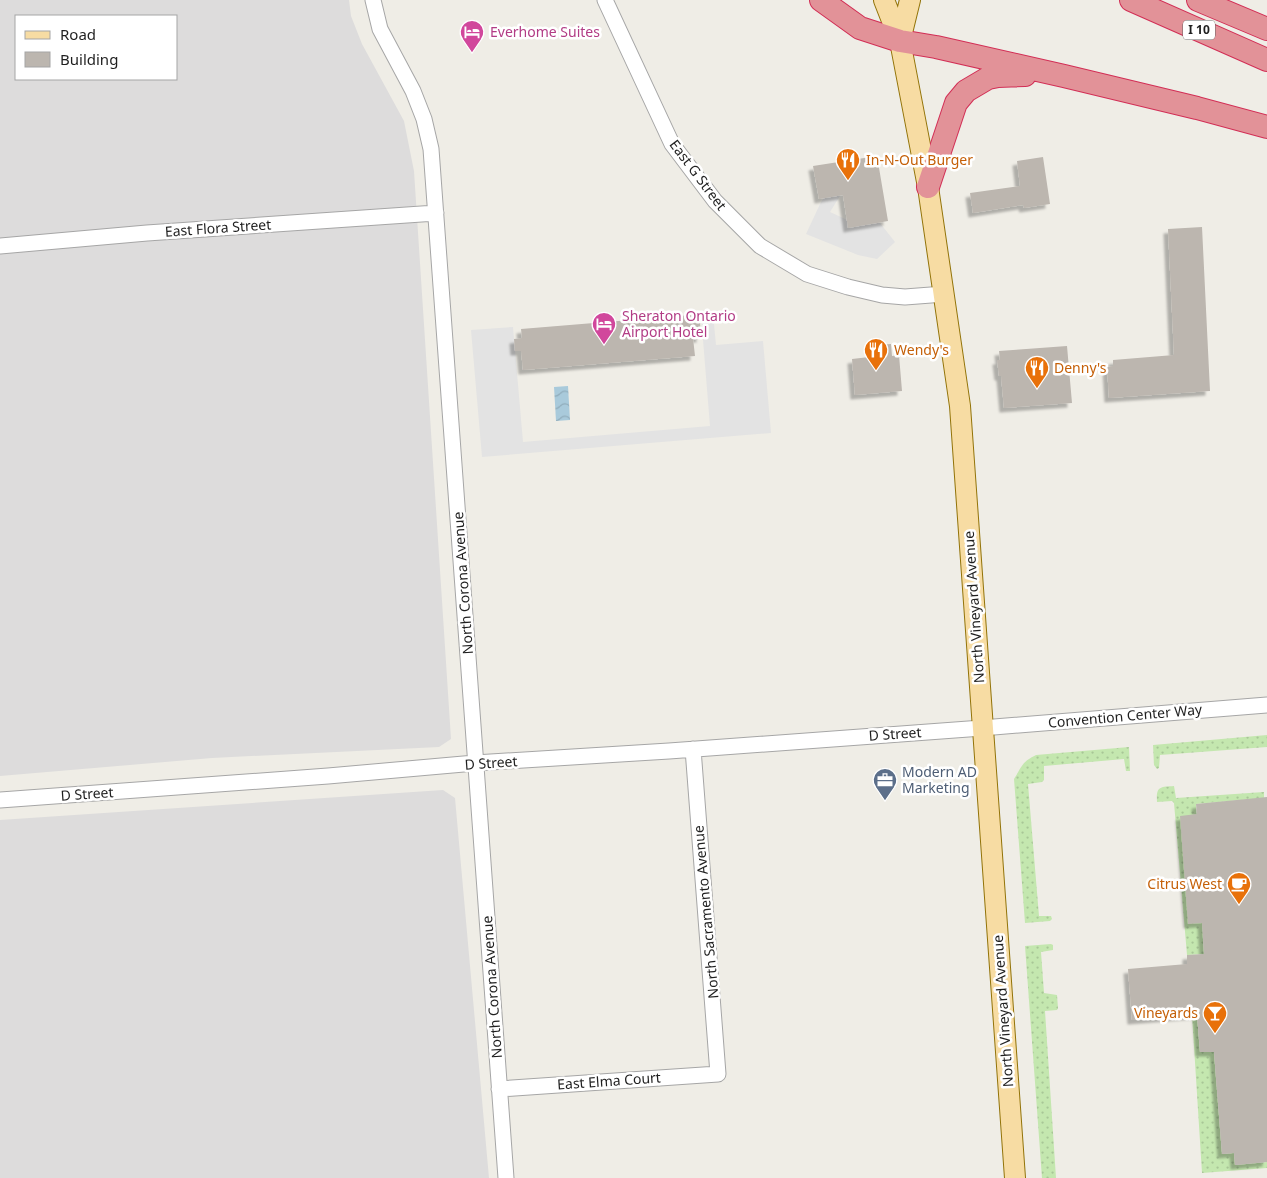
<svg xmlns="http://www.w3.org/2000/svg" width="1267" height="1178" font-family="'Noto Sans',sans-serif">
	<defs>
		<pattern id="grass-dots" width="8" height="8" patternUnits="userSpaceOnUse" patternTransform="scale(1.25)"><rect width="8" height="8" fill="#c4e7af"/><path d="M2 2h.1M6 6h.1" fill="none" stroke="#a8c696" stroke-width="1.8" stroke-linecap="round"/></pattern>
		<pattern id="water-waves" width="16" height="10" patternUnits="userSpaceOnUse" patternTransform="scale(1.25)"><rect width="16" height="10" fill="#a9cadb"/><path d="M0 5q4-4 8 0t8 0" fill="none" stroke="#91adbc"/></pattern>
		<filter id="shadow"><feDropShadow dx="-4.5" dy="4.5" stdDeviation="1" flood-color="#0004"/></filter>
	</defs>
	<rect width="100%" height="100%" fill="#efede6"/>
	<path fill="#dddcdc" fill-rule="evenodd" d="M0 0H349L351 16 362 44 404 121 414 171 451 739 439 747 212 758 0 776ZM16 16H176V79H16Z
		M443 790 455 798 489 1178H0V820Z"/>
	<path fill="url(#grass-dots)" d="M1267 735V747L1160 755 1159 768 1157 769 1154 765 1153 745Z
		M1129 747 1130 771H1126L1124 759 1044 766V780L1042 782 1028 784 1039 916H1051L1052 919 1050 921 1025 923 1014 779C1022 766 1022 762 1036 755Z
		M1174 786 1176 798 1264 792V798L1196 804 1204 954 1187 955 1174 803 1172 801 1157 802C1156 786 1160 787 1174 786Z
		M1051 944 1053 945V950L1041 952 1044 993 1057 995 1058 1008 1057 1010 1045 1011 1056 1178H1042L1025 946Z
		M1192 1015H1197L1200 1052H1214L1222 1154 1234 1153 1235 1165 1267 1162V1168L1202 1173Z"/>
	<path fill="#e3e3e3" d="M834 184 843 191 830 212 856 224 880 223 895 242 877 259 858 255 806 234 821 202Z
		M713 314 716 345 763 341 771 433 482 457 471 330 513 327 523 442 710 426 701 315Z"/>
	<path fill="url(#water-waves)" d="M568 386 570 420 556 421 554 387Z"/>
	<path fill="#bcb6af" filter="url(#shadow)" d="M877 156 888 221 848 228 843 195 819 199 813 166Z
		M1043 157 1050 204 1024 208 1023 205 973 213 970 193 1020 186 1017 161Z
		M1202 227 1210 391 1109 398 1107 367 1113 366V360L1174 355 1168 229Z
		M691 315V323L700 322 701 338H693L695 356 523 370 521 351H515L514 339 522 338 521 329Z
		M891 344 892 356 899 355 902 391 855 395 852 359 878 356 877 345Z
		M1067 346 1072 403 1004 408 1001 376H999L997 360H1000L999 351Z
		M1267 797V1162L1235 1165 1234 1153 1222 1154 1214 1052H1200L1197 1015 1132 1020 1128 969 1187 964V955L1204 954 1202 923 1188 924 1180 816 1197 814 1196 804Z"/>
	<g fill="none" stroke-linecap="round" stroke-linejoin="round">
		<g stroke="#a6a6a6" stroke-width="17">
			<path id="minor" d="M373 0 380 29 413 91 424 119 431 149 506 1178
				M605 0 672 144 715 201 760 246 807 274 848 287 882 295 905 297 944 294
				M0 246 147 233 436 213
				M0 800 328 776 475 763 669 751 982 728 1267 705
				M499 1089 718 1074 693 749"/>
		</g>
		<g stroke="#927308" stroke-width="22">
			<path id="major" d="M884 0 900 41 928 187 960 406 1015 1178
				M900 41 910 0"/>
		</g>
		<g stroke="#d22e55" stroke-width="24">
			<path id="highway" d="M821 0 860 28 900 41 936 47 1064 76 1197 108 1267 127
				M1131 0 1267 60
				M1198 0 1267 29
				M928 187 956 103 966 91 988 78 998 76 1025 75"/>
		</g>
		<use href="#minor" stroke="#fff" stroke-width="15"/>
		<use href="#major" stroke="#f7dca3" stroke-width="20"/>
		<use href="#highway" stroke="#e29298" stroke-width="22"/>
	</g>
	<defs>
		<g id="hotel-pin" transform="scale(1.25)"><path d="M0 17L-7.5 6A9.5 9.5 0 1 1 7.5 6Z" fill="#d1479c" stroke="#fff"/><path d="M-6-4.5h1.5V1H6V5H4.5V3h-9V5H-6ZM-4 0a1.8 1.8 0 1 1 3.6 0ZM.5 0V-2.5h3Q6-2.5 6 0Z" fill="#fff"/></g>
		<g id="restaurant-pin" transform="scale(1.25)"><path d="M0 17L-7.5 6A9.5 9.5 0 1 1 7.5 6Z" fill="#e8710a" stroke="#fff"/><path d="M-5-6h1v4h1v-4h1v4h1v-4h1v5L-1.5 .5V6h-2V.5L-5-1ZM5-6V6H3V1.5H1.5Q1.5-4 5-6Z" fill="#fff"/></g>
		<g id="office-pin" transform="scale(1.25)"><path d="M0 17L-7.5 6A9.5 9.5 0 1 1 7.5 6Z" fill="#5c6f8a" stroke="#fff"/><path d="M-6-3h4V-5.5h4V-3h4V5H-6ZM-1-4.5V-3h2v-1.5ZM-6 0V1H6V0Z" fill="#fff"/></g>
		<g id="cafe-pin" transform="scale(1.25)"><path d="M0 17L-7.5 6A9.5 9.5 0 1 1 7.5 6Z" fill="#e8710a" stroke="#fff"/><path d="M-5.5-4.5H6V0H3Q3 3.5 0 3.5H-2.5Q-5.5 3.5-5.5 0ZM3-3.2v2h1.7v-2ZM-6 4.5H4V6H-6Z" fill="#fff"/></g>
		<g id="bar-pin" transform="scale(1.25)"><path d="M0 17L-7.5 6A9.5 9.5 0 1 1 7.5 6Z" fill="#e8710a" stroke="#fff"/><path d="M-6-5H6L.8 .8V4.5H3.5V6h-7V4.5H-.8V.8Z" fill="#fff"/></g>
	</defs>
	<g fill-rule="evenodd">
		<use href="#hotel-pin" x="472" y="32"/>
		<use href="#restaurant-pin" x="848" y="160"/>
		<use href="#hotel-pin" x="604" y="324"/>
		<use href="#restaurant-pin" x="876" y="350"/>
		<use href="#restaurant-pin" x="1037" y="368"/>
		<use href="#office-pin" x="885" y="780"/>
		<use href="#cafe-pin" x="1239" y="884"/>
		<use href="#bar-pin" x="1215" y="1013"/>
	</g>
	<g text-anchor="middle" stroke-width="5" stroke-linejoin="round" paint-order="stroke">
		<rect fill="#fff" stroke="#626262" stroke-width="1" x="1183" y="20.5" width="32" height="19" rx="4"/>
		<g font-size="12" font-weight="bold" fill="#1f1f1f">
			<text x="1199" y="34">I 10</text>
		</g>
		<g font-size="14" fill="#b23c85" stroke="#fff" text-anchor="start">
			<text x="490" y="37">Everhome Suites</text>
			<text x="622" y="321">Sheraton Ontario<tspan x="622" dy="16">Airport Hotel</tspan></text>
		</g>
		<g font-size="14" fill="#c56008" stroke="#fff" text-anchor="start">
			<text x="866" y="165">In-N-Out Burger</text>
			<text x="894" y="355">Wendy's</text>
			<text x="1054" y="373">Denny's</text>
			<text x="1222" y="889" text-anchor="end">Citrus West</text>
			<text x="1198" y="1018" text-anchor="end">Vineyards</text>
		</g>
		<g font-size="14" fill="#1f1f1f" stroke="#fff">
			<text transform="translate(698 175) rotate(53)" y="5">East G Street</text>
			<text transform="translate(218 228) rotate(-4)" y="5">East Flora Street</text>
			<text transform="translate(463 583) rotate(-94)" y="5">North Corona Avenue</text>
			<text transform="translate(974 607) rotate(-94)" y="5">North Vineyard Avenue</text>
			<text transform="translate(1125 716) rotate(-5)" y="5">Convention Center Way</text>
			<text transform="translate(895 734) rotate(-4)" y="5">D Street</text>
			<text transform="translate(491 763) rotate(-4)" y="5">D Street</text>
			<text transform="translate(87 794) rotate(-4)" y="5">D Street</text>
			<text transform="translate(706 912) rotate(-95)" y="5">North Sacramento Avenue</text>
			<text transform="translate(492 987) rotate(-94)" y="5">North Corona Avenue</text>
			<text transform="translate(1003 1011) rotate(-94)" y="5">North Vineyard Avenue</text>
			<text transform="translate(609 1081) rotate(-4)" y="5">East Elma Court</text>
		</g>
		<g font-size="14" fill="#4e5e75" stroke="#fff" text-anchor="start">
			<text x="902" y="777">Modern AD<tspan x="902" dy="16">Marketing</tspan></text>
		</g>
	</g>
	<rect x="15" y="15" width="162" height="65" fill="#ffffff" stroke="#a5a5a5"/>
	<rect x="25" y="31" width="25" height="8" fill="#f7dca3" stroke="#a5a5a5"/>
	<text x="60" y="40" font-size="15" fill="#1f1f1f">Road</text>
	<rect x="25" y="52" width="25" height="15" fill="#bcb6af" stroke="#a5a5a5"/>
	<text x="60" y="65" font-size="15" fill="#1f1f1f">Building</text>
</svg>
